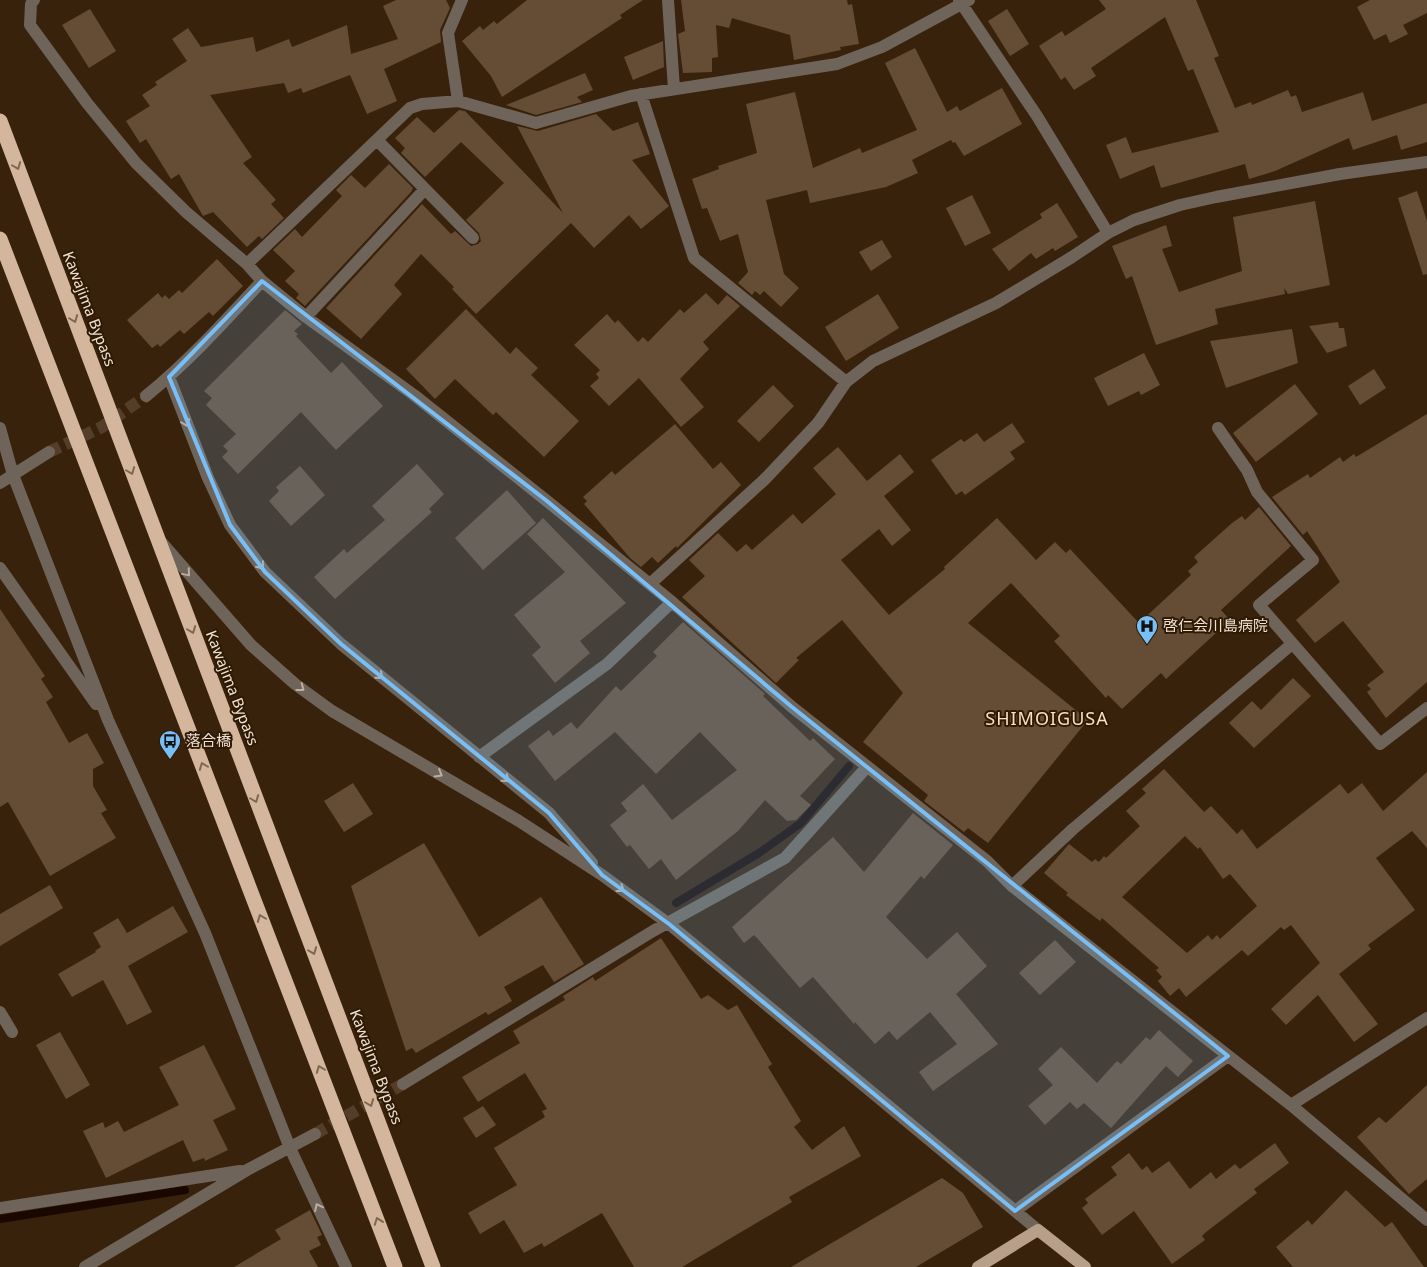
<svg xmlns="http://www.w3.org/2000/svg" width="1427" height="1267" font-family="'Noto Sans','Noto Sans JP',sans-serif">
	<rect width="100%" height="100%" fill="#39220c"/>
	<g fill="none" stroke-linecap="round" stroke-linejoin="round">
		<path stroke="#1a0700" stroke-width="8" d="M676 903 759 853 801 823 849 766
			M0 1219 185 1190"/>
	</g>
	<path fill="#654c35" fill-rule="evenodd" d="M396 0H446L450 8 440 30 441 42 384 69 397 101 367 114 350 75 303 93 301 88 288 93 284 83 210 95 252 157 243 163 276 200 271 204 284 218 262 239 259 236 247 247 213 212 203 216 179 174 171 179 146 139 140 143 126 121 150 106 142 95 157 85 155 82 187 61 172 39 188 28 201 47 253 37 256 52 289 39 292 47 347 25 351 54 398 39 383 6Z
		M527 0H643L620 15 622 18 502 97 491 76 462 41 480 26 483 30 494 21 497 24Z
		M681 0H847L848 5 852 4 859 44 840 47 841 50 794 60 790 35 732 18 729 28 716 25 718 57 712 58V72L683 73 678 34 685 31Z
		M1099 0H1196L1219 56 1214 58 1235 108 1251 102 1252 105 1288 90 1291 97 1296 95 1302 112 1363 92 1372 121 1427 103V142L1401 150 1397 135 1353 150 1349 138 1275 171 1249 179 1245 164 1161 188 1154 165 1120 179 1106 145 1126 137 1132 153 1219 132 1193 69 1188 71 1165 17 1091 68 1096 76 1074 90 1065 77 1061 80 1039 46 1062 31 1065 36 1106 9Z
		M1370 0H1427V13L1403 25 1408 34 1390 43 1386 34 1374 40 1357 7Z
		M90 9 116 51 89 68 62 25Z
		M1007 9 1029 44 1010 56 988 21Z
		M663 41 664 67 633 80 624 57Z
		M915 48 947 112 957 106 960 111 1002 88 1022 124 964 156 955 142 953 143 951 140 912 160 918 173 886 187 810 203 807 190 766 200 784 274 799 288 781 307 764 291 760 295 755 291 752 295 738 283 748 272 738 234 720 241 707 208 702 209 692 179 719 169 718 166 757 153 746 104 795 92 813 168 860 148 862 153 917 130 885 63Z
		M585 73 593 90 577 97 582 102 536 115 506 105Z
		M459 110 465 111 563 213 517 126 538 131 596 114 613 131 638 122 650 154 632 160 669 206 641 229 629 215 594 248 571 223 476 314 452 289 454 287 421 254 394 285 402 294 361 339 326 308 422 204 451 234 455 231 471 246 478 244 481 241 479 233 466 220 504 183 461 142 425 177 401 153 405 148 395 138 417 117 434 133Z
		M389 164 413 188 411 192 305 306 296 298 299 294 285 281 295 271 273 250 295 229 302 237 342 196 336 190 351 175 365 188Z
		M1417 191 1427 221V274L1423 275 1398 198Z
		M972 195 991 233 965 246 946 208Z
		M1315 201 1330 285 1288 294 1284 288 1285 294 1215 309 1218 324 1156 345 1132 276 1126 279 1112 246 1166 225 1172 246 1162 249 1179 292 1242 271 1233 217Z
		M1057 203 1078 237 1055 251 1053 248 1036 259 1031 253 1009 271 992 249 1042 218 1040 214Z
		M882 240 892 257 871 271 859 252Z
		M217 259 243 286 213 316 209 312 184 334 180 330 160 347 158 344 152 348 127 320 158 293 162 298 165 295 169 299 179 290 182 293Z
		M706 293 718 305 727 295 740 306 703 342 709 349 680 379 704 407 681 427 639 378 609 406 590 386 599 378 596 374 600 370 574 345 607 314 615 323 618 320 638 342 643 337 648 342 680 309 684 313Z
		M878 294 899 328 846 361 825 327Z
		M466 309 510 354 516 347 538 368 531 375 579 421 544 457 496 412 493 415 455 379 435 399 406 369Z
		M285 310 302 324 294 331 298 334 296 336 331 373 342 362 383 406 336 450 301 412 238 474 222 457 228 451 223 446 236 434 206 405 212 398 204 391Z
		M1338 322 1339 328H1344L1347 346 1327 353 1309 326Z
		M1292 329 1298 363 1226 388 1210 341Z
		M1144 353 1160 385 1141 395 1139 391 1108 406 1094 378Z
		M1374 369 1386 388 1360 405 1348 386Z
		M1295 384 1318 414 1256 462 1233 433Z
		M773 385 794 406 759 442 737 421Z
		M1427 414V682L1386 718 1367 692 1371 689 1367 685 1384 672 1343 621 1315 643 1296 620 1340 582 1307 531 1303 535 1272 497 1308 474 1310 478 1340 457 1343 462 1354 454 1356 457Z
		M1012 423 1025 442 1010 452 1015 459 965 495 962 491 956 495 931 460 961 439 964 442 977 433 984 442Z
		M675 424 713 469 721 462 741 485 677 548 676 546 658 563 652 557 641 567 630 558 584 504 587 501 583 497 612 471 615 475Z
		M838 447 867 481 900 454 914 472 884 496 911 530 892 546 879 529 841 560 889 615 945 569 944 567 997 518 1036 560 1055 542 1066 553 1070 549 1139 623 1191 575 1188 571 1198 562 1194 557 1232 523 1242 516 1245 520 1259 507 1291 546 1221 610 1230 620 1166 679 1161 673 1122 709 1108 695 1106 698 1054 641 1060 636 1011 583 968 623 1088 720 988 843 968 828 964 832 924 801 928 795 863 742 903 693 842 620 796 658 799 660 776 683 682 597 705 576 689 560 718 533 737 552 746 544 752 550 793 514 802 524 836 494 813 468Z
		M417 464 444 494 429 509 432 512 335 599 314 577 344 549 347 553 385 520 372 506Z
		M300 466 325 495 291 526 269 501 279 491 276 487Z
		M507 490 536 523 483 570 455 538Z
		M543 518 626 603 580 641 590 653 555 683 532 655 541 647 514 615 565 572 527 534Z
		M0 609 45 676 41 679 53 697 46 702 69 743 87 733 104 763 93 769V786L107 810 101 813 116 838 50 876 8 802 0 807Z
		M683 622 765 694 763 696 810 741 813 738 835 759 800 796 811 805 796 820 787 821 765 800 738 831 676 880 661 859 649 869 630 845 627 847 610 825 627 811 621 803 643 784 672 820 737 770 700 732 656 774 615 732 555 781 528 746 549 730 553 736 571 722 577 729 616 686 621 691 657 656 653 652Z
		M1293 678 1311 696 1254 748 1229 723 1252 701 1261 710Z
		M1164 769 1204 812 1211 806 1237 834 1242 829 1257 849 1340 784 1348 794 1362 783 1383 811 1427 772V848L1412 831 1376 858 1415 910 1368 945 1371 949 1339 974 1378 1024 1354 1042 1318 995 1286 1025 1271 1009 1320 963 1291 925 1284 930 1281 927 1248 956 1242 950 1186 997 1179 988 1170 996 1158 981 1162 977 1156 970 1159 968 1102 918 1100 921 1066 895 1068 893 1044 873 1069 844 1092 862 1095 859 1099 862 1104 856 1106 858 1140 826 1126 811 1146 793 1142 789ZM1185 836 1198 849 1200 847 1223 879 1230 874 1257 906 1220 939 1217 935 1212 940 1208 935 1187 953 1122 897Z
		M353 783 373 814 344 832 324 801Z
		M913 813 953 845 924 879 921 876 886 917 927 959 957 932 987 966 956 994 998 1044 933 1091 919 1072 957 1044 930 1012 897 1040 889 1031 875 1044 855 1022 854 1024 813 977 800 988 758 939 754 935 744 943 732 927 833 837 864 872Z
		M424 843 479 937 541 897 584 964 554 982 543 965 504 987 512 1001 488 1015 486 1012 416 1053 412 1048 406 1051 351 886Z
		M50 885 63 908 0 946V914Z
		M173 906 188 932 128 966 152 1012 127 1025 103 980 72 997 58 974 96 952 95 951 101 947 93 933 118 918 127 933Z
		M661 938 701 999 708 995 728 1010 737 1005 772 1064 768 1067 801 1121 794 1127 812 1150 844 1126 861 1156 789 1197 792 1202 682 1267H634L602 1213 544 1247 542 1243 524 1253 504 1220 480 1234 468 1213 517 1185 494 1148 545 1117 542 1111 547 1109 525 1073 478 1102 462 1077 520 1043 513 1031 565 1000 563 996 593 977 595 981Z
		M1055 940 1076 962 1040 995 1019 973Z
		M1159 1030 1193 1061 1178 1077 1166 1066 1111 1128 1084 1103 1077 1109 1070 1102 1045 1125 1028 1106 1053 1085 1038 1069 1061 1047 1097 1083 1117 1061 1121 1064 1146 1037 1150 1040Z
		M60 1032 90 1085 66 1099 36 1045Z
		M204 1045 236 1109 213 1120 228 1150 205 1161 204 1158 193 1162 183 1140 106 1178 83 1131 103 1122 105 1128 118 1121 124 1132 179 1105 159 1067Z
		M1427 1085V1179L1409 1194 1357 1137 1379 1117 1386 1123Z
		M483 1106 496 1125 476 1138 463 1118Z
		M1275 1143 1289 1163 1254 1189 1257 1193 1206 1232 1202 1236 1205 1240 1172 1264 1134 1211 1102 1235 1082 1208 1088 1203 1085 1199 1117 1175 1111 1167 1129 1153 1142 1170 1147 1166 1152 1173 1169 1161 1190 1189 1211 1172 1216 1179 1235 1164 1240 1169Z
		M942 1178 963 1193 983 1227 916 1267H791Z
		M1346 1190 1385 1227 1392 1222 1424 1267H1293L1276 1247 1308 1220 1312 1225Z
		M310 1210 322 1235 317 1237 321 1245 309 1251 318 1267H234L281 1239 275 1230Z"/>
	<g fill="none" stroke-linecap="round" stroke-linejoin="round">
		<path stroke="#543e2a" stroke-width="12" stroke-dasharray="12 6" stroke-linecap="butt" d="M49 452 102 427 146 396
			M315 1134 403 1084"/>
		<path stroke="#6f6459" stroke-width="12" d="M34 0 31 4 30 25 87 103 136 163 186 212 247 264 262 281 306 317 414 395 547 501 672 602 792 707 987 861 1012 886 1291 1105 1427 1220
			M668 0 674 89
			M959 0 1037 116 1108 233
			M641 94 694 258 846 382
			M458 101 448 33 462 0
			M377 140 473 238
			M247 264 410 108 422 104 458 101 536 123 631 96 837 64 882 47 969 0
			M306 317 425 189
			M169 377 208 478 230 525 265 572 341 644 549 813 592 863
			M146 396C189 361 225 321 262 281
			M0 428 13 475 108 720 205 933 290 1148 346 1267
			M1218 428 1247 470 1257 492 1313 560 1259 605 1380 744 1427 708
			M0 483 49 452
			M162 543 251 645 295 684 332 711 519 821 602 875 669 924 1038 1230
			M0 568 96 704
			M650 584 764 480 818 423 846 382 873 361 996 303 1072 257 1108 233 1134 220 1180 205 1216 197 1340 174 1427 162
			M479 757 607 664 672 602
			M1012 886 1073 829 1292 644
			M0 1012 12 1032
			M403 1084 653 931 785 858 866 768
			M1291 1105 1427 1018
			M0 1208 240 1171
			M1015 1211 1228 1056
			M85 1267 247 1170 315 1134"/>
		<path stroke="#b79f89" stroke-width="12" d="M978 1267 1038 1230 1085 1267"/>
		<path stroke="#d3b69c" stroke-width="15" d="M0 121 433 1267
			M0 239 395 1267"/>
	</g>
	<defs><path id="oneway-chevron" d="M-2-3.5L2.5 0L-2 3.5" fill="none" stroke-width="1.6" stroke-linecap="round" stroke-linejoin="round" transform="scale(1.25)"/></defs>
	<g stroke="#806850">
		<use href="#oneway-chevron" transform="translate(17 166) rotate(69)"/>
		<use href="#oneway-chevron" transform="translate(74 319) rotate(69)"/>
		<use href="#oneway-chevron" transform="translate(131 471) rotate(69)"/>
		<use href="#oneway-chevron" transform="translate(192 630) rotate(69)"/>
		<use href="#oneway-chevron" transform="translate(203 766) rotate(-111)"/>
		<use href="#oneway-chevron" transform="translate(255 799) rotate(69)"/>
		<use href="#oneway-chevron" transform="translate(261 918) rotate(-111)"/>
		<use href="#oneway-chevron" transform="translate(313 951) rotate(69)"/>
		<use href="#oneway-chevron" transform="translate(320 1069) rotate(-111)"/>
		<use href="#oneway-chevron" transform="translate(370 1103) rotate(69)"/>
		<use href="#oneway-chevron" transform="translate(378 1221) rotate(-110)"/>
	</g>
	<g stroke="#bcaea2">
		<use href="#oneway-chevron" transform="translate(186 423) rotate(69)"/>
		<use href="#oneway-chevron" transform="translate(261 566) rotate(52)"/>
		<use href="#oneway-chevron" transform="translate(187 573) rotate(50)"/>
		<use href="#oneway-chevron" transform="translate(380 676) rotate(40)"/>
		<use href="#oneway-chevron" transform="translate(301 688) rotate(37)"/>
		<use href="#oneway-chevron" transform="translate(439 774) rotate(31)"/>
		<use href="#oneway-chevron" transform="translate(506 779) rotate(39)"/>
		<use href="#oneway-chevron" transform="translate(621 889) rotate(36)"/>
		<use href="#oneway-chevron" transform="translate(318 1207) rotate(-115)"/>
	</g>
	<path fill="#78bff7" fill-opacity="0.2" stroke="#78bff7" stroke-width="4" stroke-linejoin="round" d="M262 281 547 501 792 707 1228 1056 1015 1211 669 924 602 875 549 813 341 644 265 572 230 525 169 377Z"/>
	<defs>
		<g id="hospital-pin" transform="scale(1.125)"><path d="M0 17L-7.5 6A9.5 9.5 0 1 1 7.5 6Z" fill="#78bff7" stroke="#2e1903"/><path d="M-5-5h3v3.5h4V-5h3V5h-3V1.5h-4V5h-3Z" fill="#111"/></g>
		<g id="bus-pin" transform="scale(1.125)"><path d="M0 17L-7.5 6A9.5 9.5 0 1 1 7.5 6Z" fill="#78bff7" stroke="#2e1903"/><path d="M-5-6H5V4H4V6H2V4H-2V6H-4V4H-5ZM-3.5-4V0h7V-4ZM-3.5 1.2v1.5H-2V1.2ZM2 1.2v1.5H3.5V1.2Z" fill="#111"/></g>
	</defs>
	<g fill-rule="evenodd">
		<use href="#hospital-pin" x="1147" y="626"/>
		<use href="#bus-pin" x="170" y="741"/>
	</g>
	<g text-anchor="middle" stroke-width="4" stroke-linejoin="round" paint-order="stroke">
		<g font-size="15" fill="#efe0d3" stroke="#2e1903">
			<text transform="translate(89 309) rotate(69)" y="5">Kawajima Bypass</text>
			<text transform="translate(232 688) rotate(69)" y="5">Kawajima Bypass</text>
			<text transform="translate(376 1067) rotate(69)" y="5">Kawajima Bypass</text>
		</g>
		<g font-size="15" fill="#efe0d3" stroke="#2e1903" text-anchor="start">
			<text x="1163" y="631">啓仁会川島病院</text>
			<text x="186" y="746">落合橋</text>
		</g>
		<g font-size="18" letter-spacing="1" fill="#fbddc2" stroke="#2e1903">
			<text x="1047" y="725">SHIMOIGUSA</text>
		</g>
	</g>
</svg>
